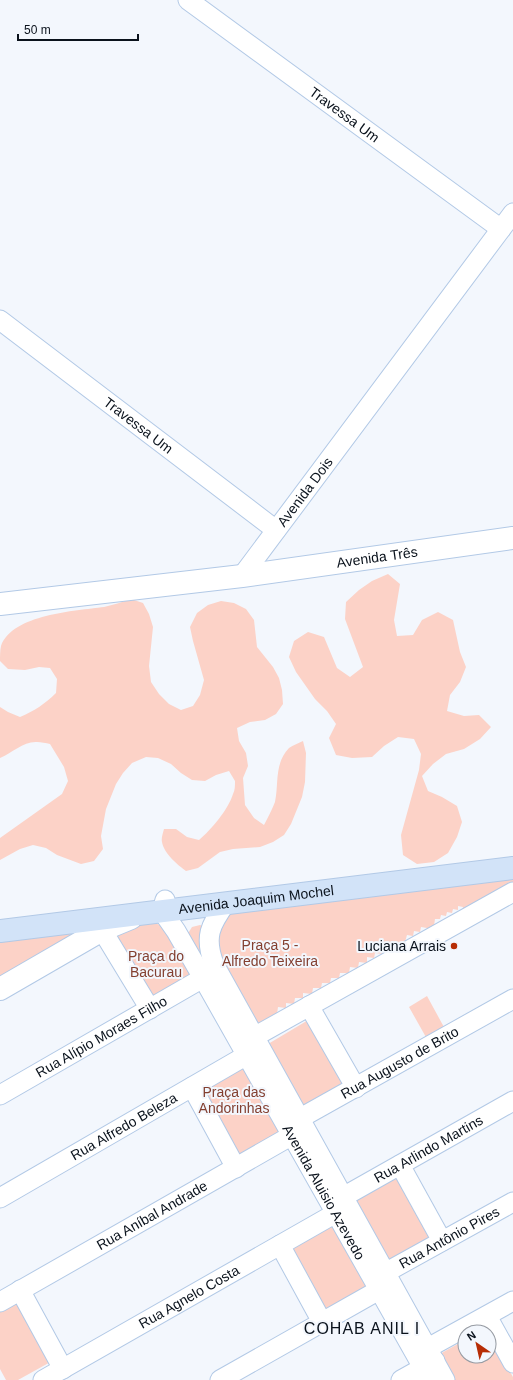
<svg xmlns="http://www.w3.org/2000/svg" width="513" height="1380" font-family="Helvetica,sans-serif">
	<rect width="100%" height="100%" fill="#f3f7fd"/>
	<path fill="#fcd2c7" d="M388 574 400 584 394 620 397 636 413 635 422 620 438 612 453 620 460 652 466 667 460 682 450 695 447 711 464 716 479 715 491 727 480 739 464 749 446 754 433 764 422 776 428 791 442 797 457 806 462 822 457 837 448 853 434 862 417 864 403 855 401 835 419 770 421 754 414 739 398 737 384 746 372 757 352 758 336 755 329 738 336 724 327 711 315 699 296 672 289 657 294 641 308 632 324 637 337 668 350 677 363 667 345 619 346 602 359 590 372 581Z
		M131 599 143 603 149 614 153 627 149 666 151 682 159 694 169 704 181 710 193 706 200 695 204 680 193 641 190 627 197 613 208 605 221 601 234 603 246 609 254 620 257 647 273 667 279 678 282 690 283 704 276 714 265 720 250 722 237 728 239 741 246 753 248 766 243 778 245 805 254 818 264 825C268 817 272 810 275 802 279 783 274 764 289 748 293 745 299 743 303 741L306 753 305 782 302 797 291 824 284 835 273 842 260 847 233 849 220 852 198 868 186 871C178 865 164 854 162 842 161 838 163 833 164 829H176L187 837 199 840C211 830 228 810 233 794 235 790 235 786 235 781L229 771 216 775 205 781 192 780 181 773 171 764 158 758 146 757 132 763 123 773 116 784 106 809 101 836 103 849 94 861 81 864 57 855 46 848 33 845 20 849 0 860V838L62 794 68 781 64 767 50 744C46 743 41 742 37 742 24 741 12 753 0 758V707L8 712 20 717C34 711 45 704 56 693L57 679 50 668 39 667 25 670 8 669 0 661C0 657 0 650 1 646 13 614 75 611 104 607 113 605 122 602 131 599Z
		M513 875V884L461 916 463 907 458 906V910L453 909 452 913 447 912 446 916 441 915 440 919H435L434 926 425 936 427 928 421 927 420 932 414 931 413 936 407 935 405 942 398 951V944L392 943 391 949 383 948V954L375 953 374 958 367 957V963L359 962 358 968 350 967 349 973H340L339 978H331L330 983H322L321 988H313L312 994 303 993V998H295L294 1004 286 1003V1008L278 1007 277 1014 256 1030 215 959V928L231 910Z
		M147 920 160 925 168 934 191 976 150 997 112 931Z
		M200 925 203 926 201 950 202 958 187 935 192 927Z
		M83 930 0 978V936Z
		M427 996 445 1029 427 1039 409 1007Z
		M310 1019 348 1087 301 1114 263 1047Z
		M244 1065 281 1134 237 1158 201 1091Z
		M397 1171 435 1240 389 1265 351 1196Z
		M332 1221 369 1288 324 1313 288 1245Z
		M19 1295 54 1360 18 1380H6L0 1369V1305Z
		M489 1335 513 1377V1380H452L438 1355 465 1340V1356H489Z"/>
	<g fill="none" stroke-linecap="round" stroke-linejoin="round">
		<g stroke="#b2c9e6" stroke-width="21">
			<g id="minor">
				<path id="s1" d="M188 0 501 229"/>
				<path id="s2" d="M0 320 276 530"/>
				<path id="s3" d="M242 576 513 213"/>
				<path id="s4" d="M165 900 162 911 176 931 203 978 430 1380"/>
				<path d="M226 903C210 925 204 937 214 964L445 1380"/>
				<path d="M102 930 150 1009"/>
				<path d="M309 1006 356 1088"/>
				<path d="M254 1037 513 892"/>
				<path d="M192 1087 236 1168"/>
				<path id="s5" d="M0 1095 203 978"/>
				<path id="s6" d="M288 1125 513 999"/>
				<path d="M400 1165 442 1241"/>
				<path id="s7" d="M343 1197 513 1101"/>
				<path id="s8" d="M0 1198 247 1055"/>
				<path d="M280 1245 322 1322"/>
				<path id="s9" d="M374 1279 513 1202"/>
				<path d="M20 1290 63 1369"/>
				<path id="s10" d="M0 1302 303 1129"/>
				<path d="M487 1316 513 1363"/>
				<path d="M417 1354 513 1301"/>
				<path id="s11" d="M43 1380 336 1213"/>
				<path d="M220 1380 379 1290"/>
				<path d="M401 1380 435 1361"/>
			</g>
		</g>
		<g stroke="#b2c9e6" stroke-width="24">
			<g id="tertiary">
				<path id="s12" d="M0 604 242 576 513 538"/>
				<path d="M0 989 102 930 131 918"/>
			</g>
		</g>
		<g stroke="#b2c9e6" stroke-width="24">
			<g id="secondary">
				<path id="s13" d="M0 931 513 868"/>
			</g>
		</g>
		<use href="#minor" stroke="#fff" stroke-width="19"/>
		<use href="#tertiary" stroke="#fff" stroke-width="22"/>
		<use href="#secondary" stroke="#d2e3f8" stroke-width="22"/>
	</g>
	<circle fill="#b72d05" stroke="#f3f7fd" stroke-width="1.5" cx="454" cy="946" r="4"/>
	<g text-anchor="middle" stroke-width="4" stroke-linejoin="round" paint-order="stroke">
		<g font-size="14" fill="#0a121c" stroke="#f3f7fd">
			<text dy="5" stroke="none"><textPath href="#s1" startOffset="194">Travessa Um</textPath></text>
			<text dy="5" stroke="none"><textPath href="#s2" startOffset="174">Travessa Um</textPath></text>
			<text dy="5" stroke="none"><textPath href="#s3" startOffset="105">Avenida Dois</textPath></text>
			<text dy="5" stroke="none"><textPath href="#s12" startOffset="380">Avenida Três</textPath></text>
			<text dy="5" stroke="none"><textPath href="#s13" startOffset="258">Avenida Joaquim Mochel</textPath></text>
			<text dy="5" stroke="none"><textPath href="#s5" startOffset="117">Rua Alípio Moraes Filho</textPath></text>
			<text dy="5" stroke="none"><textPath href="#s6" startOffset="128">Rua Augusto de Brito</textPath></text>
			<text dy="5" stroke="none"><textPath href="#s8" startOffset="143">Rua Alfredo Beleza</textPath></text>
			<text dy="5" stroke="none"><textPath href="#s7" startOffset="98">Rua Arlindo Martins</textPath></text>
			<text dy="5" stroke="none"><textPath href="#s4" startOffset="336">Avenida Aluisio Azevedo</textPath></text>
			<text dy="5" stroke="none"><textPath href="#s10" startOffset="175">Rua Aníbal Andrade</textPath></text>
			<text dy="5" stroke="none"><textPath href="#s9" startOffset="86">Rua Antônio Pires</textPath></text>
			<text dy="5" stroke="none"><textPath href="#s11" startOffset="168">Rua Agnelo Costa</textPath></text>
		</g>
		<g font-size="14" fill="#833f30" stroke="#f3f7fd">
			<text x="270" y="950">Praça 5 -<tspan x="270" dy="16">Alfredo Teixeira</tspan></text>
			<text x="156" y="961">Praça do<tspan x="156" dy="16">Bacurau</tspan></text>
			<text x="234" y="1097">Praça das<tspan x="234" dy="16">Andorinhas</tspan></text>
		</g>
		<g font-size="14" fill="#0a121c" stroke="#f3f7fd" text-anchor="end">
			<text x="446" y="951">Luciana Arrais</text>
		</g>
		<g font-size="16" letter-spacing="1" fill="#0a121c" stroke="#f3f7fd">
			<text x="362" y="1334">COHAB ANIL I</text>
		</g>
	</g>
	<g transform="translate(477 1344) rotate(326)"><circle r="19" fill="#f3f7fd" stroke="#969ba3"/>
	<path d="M0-3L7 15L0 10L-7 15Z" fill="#b72d05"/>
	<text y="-6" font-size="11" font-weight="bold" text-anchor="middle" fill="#0a121c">N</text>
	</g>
	<path d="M18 34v6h120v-6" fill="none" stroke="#0a121c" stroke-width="2"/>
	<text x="24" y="34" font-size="12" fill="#0a121c" stroke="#f3f7fd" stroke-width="3" paint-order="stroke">50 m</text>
</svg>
